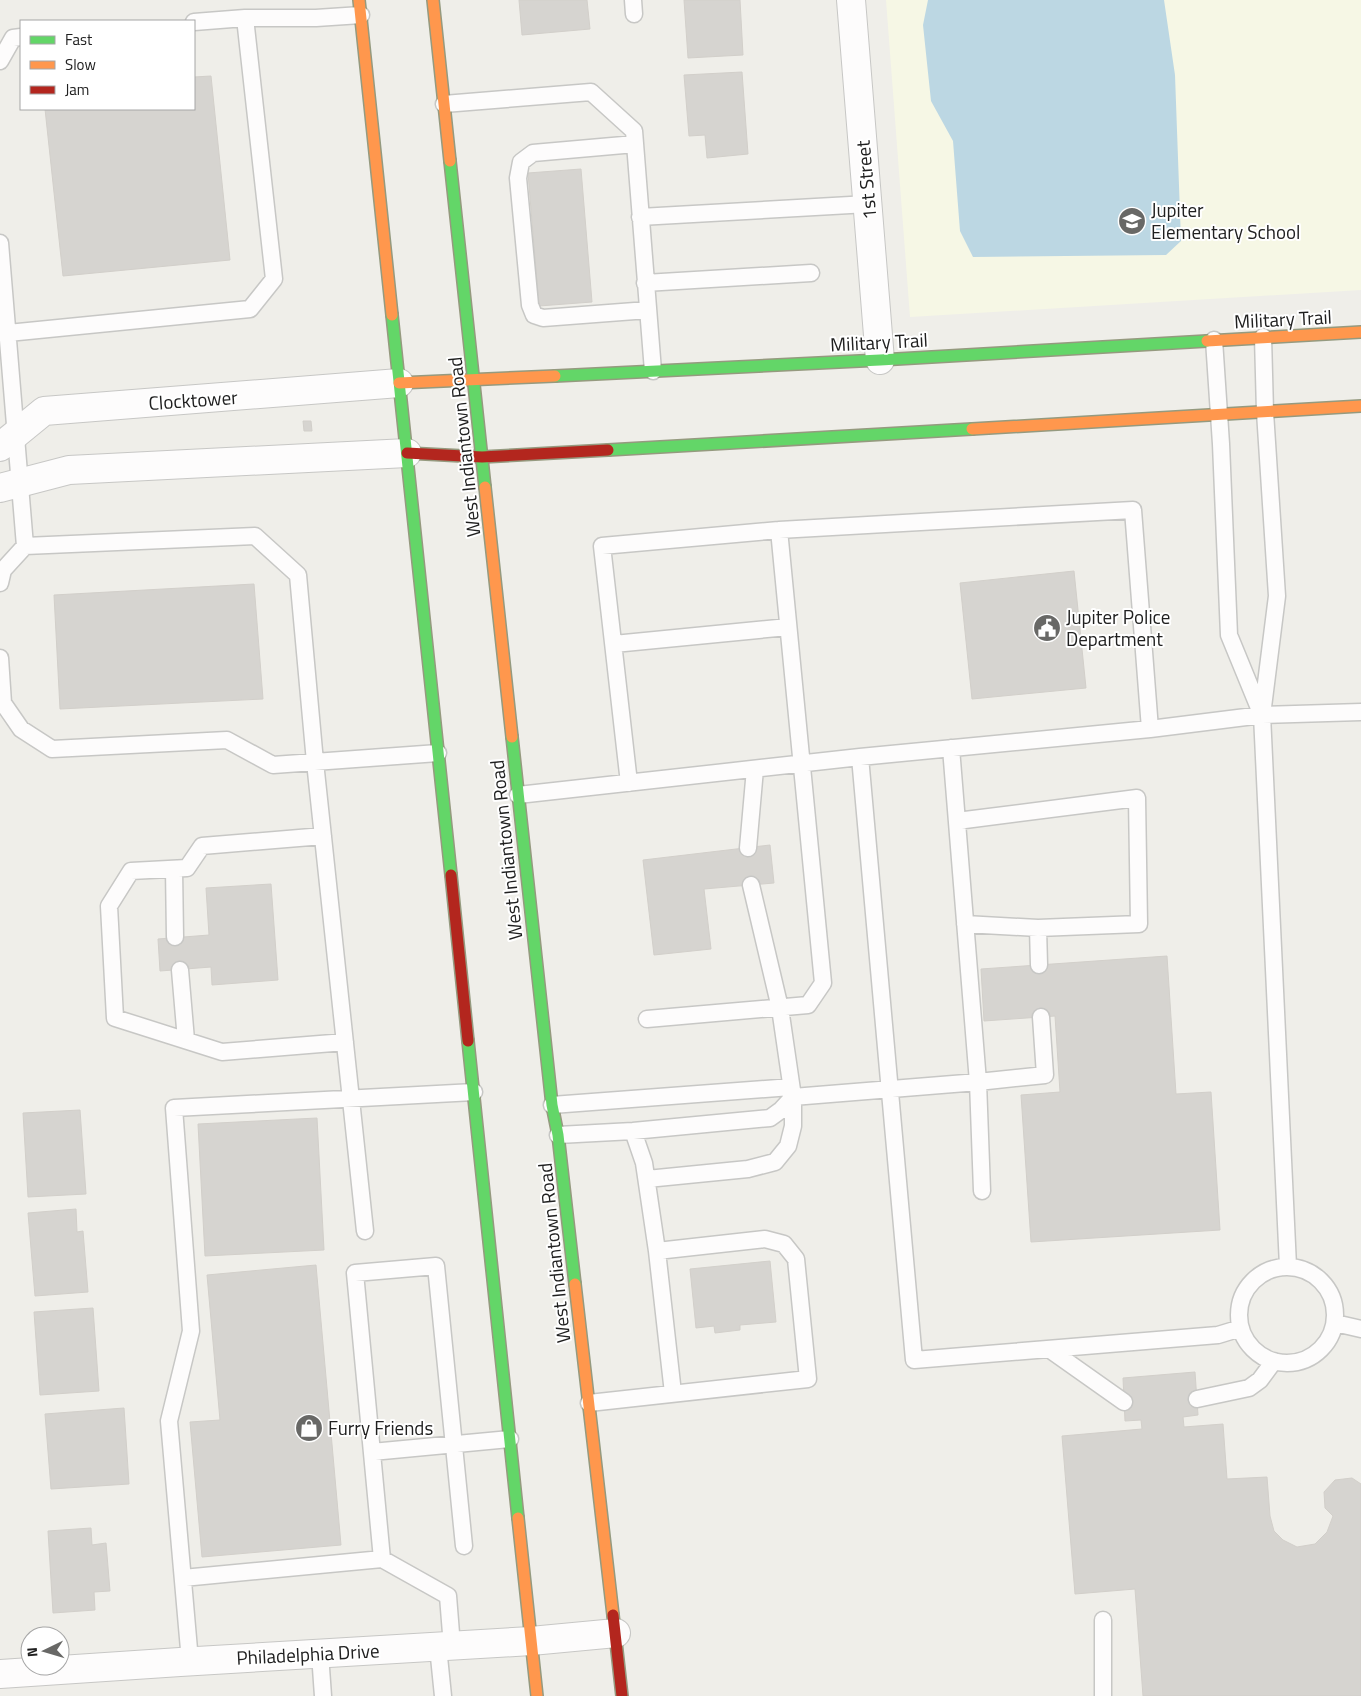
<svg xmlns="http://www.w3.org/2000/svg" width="1361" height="1696" font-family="'Titillium Web',sans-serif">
	<rect width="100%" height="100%" fill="#efeee9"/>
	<path fill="#f6f7e5" d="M886 0H1361V290L910 317Z"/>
	<path fill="#bcd7e3" d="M928 0H1164L1175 75 1181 241 1166 255 973 257 960 231 953 141 931 101 923 25Z"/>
	<path fill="#d6d4d0" stroke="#d2cfca" d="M519 0H587L590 29 522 35Z
		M684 0H740L743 55 688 58Z
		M742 72 748 154 707 158 705 135 689 136 684 75Z
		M211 76 230 260 63 276 45 109H194V77Z
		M581 169 592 302 539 306 528 173Z
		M303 421H311L312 431H304Z
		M1074 571 1086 688 972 699 960 583Z
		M254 584 263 699 60 709 54 595Z
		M770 845 774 883 704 889 711 949 654 955 643 860Z
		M271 884 278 980 212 985 211 967 160 971 158 939 209 935 206 888Z
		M1167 956 1176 1094 1211 1092 1220 1230 1031 1242 1021 1095 1060 1092 1055 1016 984 1021 981 969Z
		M80 1110 86 1194 28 1197 23 1113Z
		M317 1118 324 1250 205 1256 198 1124Z
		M76 1209 77 1232 83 1231 88 1292 35 1296 28 1213Z
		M770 1261 776 1322 740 1325V1330L715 1333 714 1326 696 1328 690 1269Z
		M316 1265 341 1545 202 1557 190 1422 220 1420 207 1275Z
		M93 1308 99 1391 40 1395 34 1312Z
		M1195 1372 1198 1415 1183 1417 1184 1427 1223 1424 1227 1479 1267 1477 1270 1516 1274 1531 1283 1540 1297 1547 1315 1544 1327 1532 1333 1516 1325 1508 1324 1492 1335 1480 1352 1478 1361 1484V1696H1143L1135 1589 1075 1594 1062 1436 1142 1429 1141 1420 1125 1421 1123 1378Z
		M124 1408 129 1484 51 1489 45 1414Z
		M91 1528 92 1545 106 1543 110 1591 94 1592 95 1610 53 1613 48 1531Z"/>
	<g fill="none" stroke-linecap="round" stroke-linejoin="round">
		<g stroke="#c7c7c5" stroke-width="19">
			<path id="lane" d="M633 0 634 14
				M245 18H316L361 15
				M0 61 13 38 21 37
				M444 104 591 92 634 131 653 371
				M635 144 533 153 521 162 518 178 530 305 534 315 543 318 648 310
				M640 217 868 204
				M0 243 25 546 3 570 0 583
				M645 283 811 273
				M8 333 250 309 274 279 245 18 194 22
				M1263 337 1265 412 1277 596 1262 715 1288 1266
				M1214 340 1221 444 1229 635 1261 713
				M25 546 255 536 298 575 315 762 365 1231
				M614 644 788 627
				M0 658 3 703 21 729 52 749 227 740 273 765 438 753
				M951 748 978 1082 982 1191
				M860 757 914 1360 1218 1335 1241 1328
				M629 783 602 546 779 530
				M518 795 860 757 1150 729 1262 715 1361 712
				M957 821 1137 798 1139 924 1038 928
				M323 836 202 846 187 868 131 871 109 906 115 1018 222 1052 345 1042
				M748 848 755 769
				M174 869 175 937
				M965 924 1038 928 1039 965
				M180 970 186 1040
				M647 1019 808 1005 823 983 779 530 1133 510 1150 729
				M552 1105 791 1087
				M633 1131 644 1163 657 1251 673 1393
				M558 1135 633 1131 770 1118 781 1110 793 1097 978 1082 1045 1075 1041 1017
				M647 1179 748 1169 775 1162 788 1146 793 1126V1097L780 1008 751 885
				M1239 1315a48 48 0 1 1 96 0a48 48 0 1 1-96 0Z
				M1335 1323 1361 1329
				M1049 1349 1124 1402
				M1197 1399 1249 1388 1260 1380 1274 1361
				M589 1403 808 1379 796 1259 784 1244 765 1239 657 1251
				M372 1452 510 1439
				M183 1578 382 1559
				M1103 1620V1696
				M452 1646 448 1596 382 1559 355 1273 436 1266 464 1546
				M438 1647 443 1696
				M320 1654 323 1696
				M190 1661 169 1421 191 1331 174 1108 474 1092"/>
		</g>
		<g stroke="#c7c7c5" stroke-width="30">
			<path id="street" d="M851 0 880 360
				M0 447 44 411 399 383
				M0 488 69 470 407 453
				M0 1674 180 1662 531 1641 616 1633"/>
		</g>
		<g stroke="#959a7f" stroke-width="14">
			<path id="fast" d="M450 161 485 487
				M392 315 451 875
				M555 376 880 360 1207 341
				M608 450 972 429
				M512 737 552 1105 558 1135 575 1284
				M468 1041 518 1518"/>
		</g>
		<g stroke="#959a7f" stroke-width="14">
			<path id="slow" d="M359 0 392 315
				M433 0 450 161
				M1207 341 1361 332
				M399 383 555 376
				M972 429 1361 406
				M485 487 512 737
				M575 1284 613 1615
				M518 1518 537 1696"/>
		</g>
		<g stroke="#959a7f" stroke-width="14">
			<path id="jam" d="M407 453 482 457 608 450
				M451 875 468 1041
				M613 1615 622 1696"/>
		</g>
		<use href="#lane" stroke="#fdfcfc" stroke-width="16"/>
		<use href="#street" stroke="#fdfcfc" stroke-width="28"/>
		<use href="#fast" stroke="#63d668" stroke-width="11"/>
		<use href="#slow" stroke="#ff974d" stroke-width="11"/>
		<use href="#jam" stroke="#b3261e" stroke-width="11"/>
	</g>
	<defs>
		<g id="school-disc" transform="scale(1.4375)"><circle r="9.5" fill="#686866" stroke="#fff"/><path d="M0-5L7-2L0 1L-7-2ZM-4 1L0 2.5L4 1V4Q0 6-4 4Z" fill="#fff"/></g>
		<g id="civic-disc" transform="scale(1.4375)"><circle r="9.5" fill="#686866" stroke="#fff"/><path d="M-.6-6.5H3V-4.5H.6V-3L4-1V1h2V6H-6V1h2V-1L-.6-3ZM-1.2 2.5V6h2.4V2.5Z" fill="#fff"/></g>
		<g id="shop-disc" transform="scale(1.4375)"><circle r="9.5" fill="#686866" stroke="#fff"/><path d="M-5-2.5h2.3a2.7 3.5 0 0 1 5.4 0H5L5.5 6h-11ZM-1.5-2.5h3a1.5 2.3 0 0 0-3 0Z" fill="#fff"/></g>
	</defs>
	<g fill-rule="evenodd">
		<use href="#school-disc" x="1132" y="221"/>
		<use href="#civic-disc" x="1047" y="628"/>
		<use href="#shop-disc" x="309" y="1428"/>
	</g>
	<g text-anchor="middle" stroke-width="4" stroke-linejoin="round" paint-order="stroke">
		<g font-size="19" fill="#202020" stroke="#fff">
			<text transform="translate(866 180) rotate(-95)" y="7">1st Street</text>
			<text transform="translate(1283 319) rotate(-3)" y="7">Military Trail</text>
			<text transform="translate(879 342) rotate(-3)" y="7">Military Trail</text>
			<text transform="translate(193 400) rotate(-4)" y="7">Clocktower</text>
			<text transform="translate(464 447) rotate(-96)" y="7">West Indiantown Road</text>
			<text transform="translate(506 850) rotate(-96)" y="7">West Indiantown Road</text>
			<text transform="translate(554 1253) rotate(-96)" y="7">West Indiantown Road</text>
			<text transform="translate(308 1654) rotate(-3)" y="7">Philadelphia Drive</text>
		</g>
		<g font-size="19" fill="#202020" stroke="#fff" text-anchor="start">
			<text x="1151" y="217">Jupiter<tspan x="1151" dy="22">Elementary School</tspan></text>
			<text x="1066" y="624">Jupiter Police<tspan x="1066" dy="22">Department</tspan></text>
			<text x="328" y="1435">Furry Friends</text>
		</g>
	</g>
	<rect x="20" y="20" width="175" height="90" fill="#ffffff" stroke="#a6a6a6"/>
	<rect x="30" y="36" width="25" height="8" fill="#63d668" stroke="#a6a6a6"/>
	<text x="65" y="45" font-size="15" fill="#202020">Fast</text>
	<rect x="30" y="61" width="25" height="8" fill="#ff974d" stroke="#a6a6a6"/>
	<text x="65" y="70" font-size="15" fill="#202020">Slow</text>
	<rect x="30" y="86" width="25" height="8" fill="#b3261e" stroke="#a6a6a6"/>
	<text x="65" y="95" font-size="15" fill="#202020">Jam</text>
	<g transform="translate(45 1651) rotate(265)"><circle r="24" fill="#ffffff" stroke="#a6a6a6"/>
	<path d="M0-4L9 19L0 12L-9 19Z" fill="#686866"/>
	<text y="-8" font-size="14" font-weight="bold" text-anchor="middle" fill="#202020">N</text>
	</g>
</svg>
